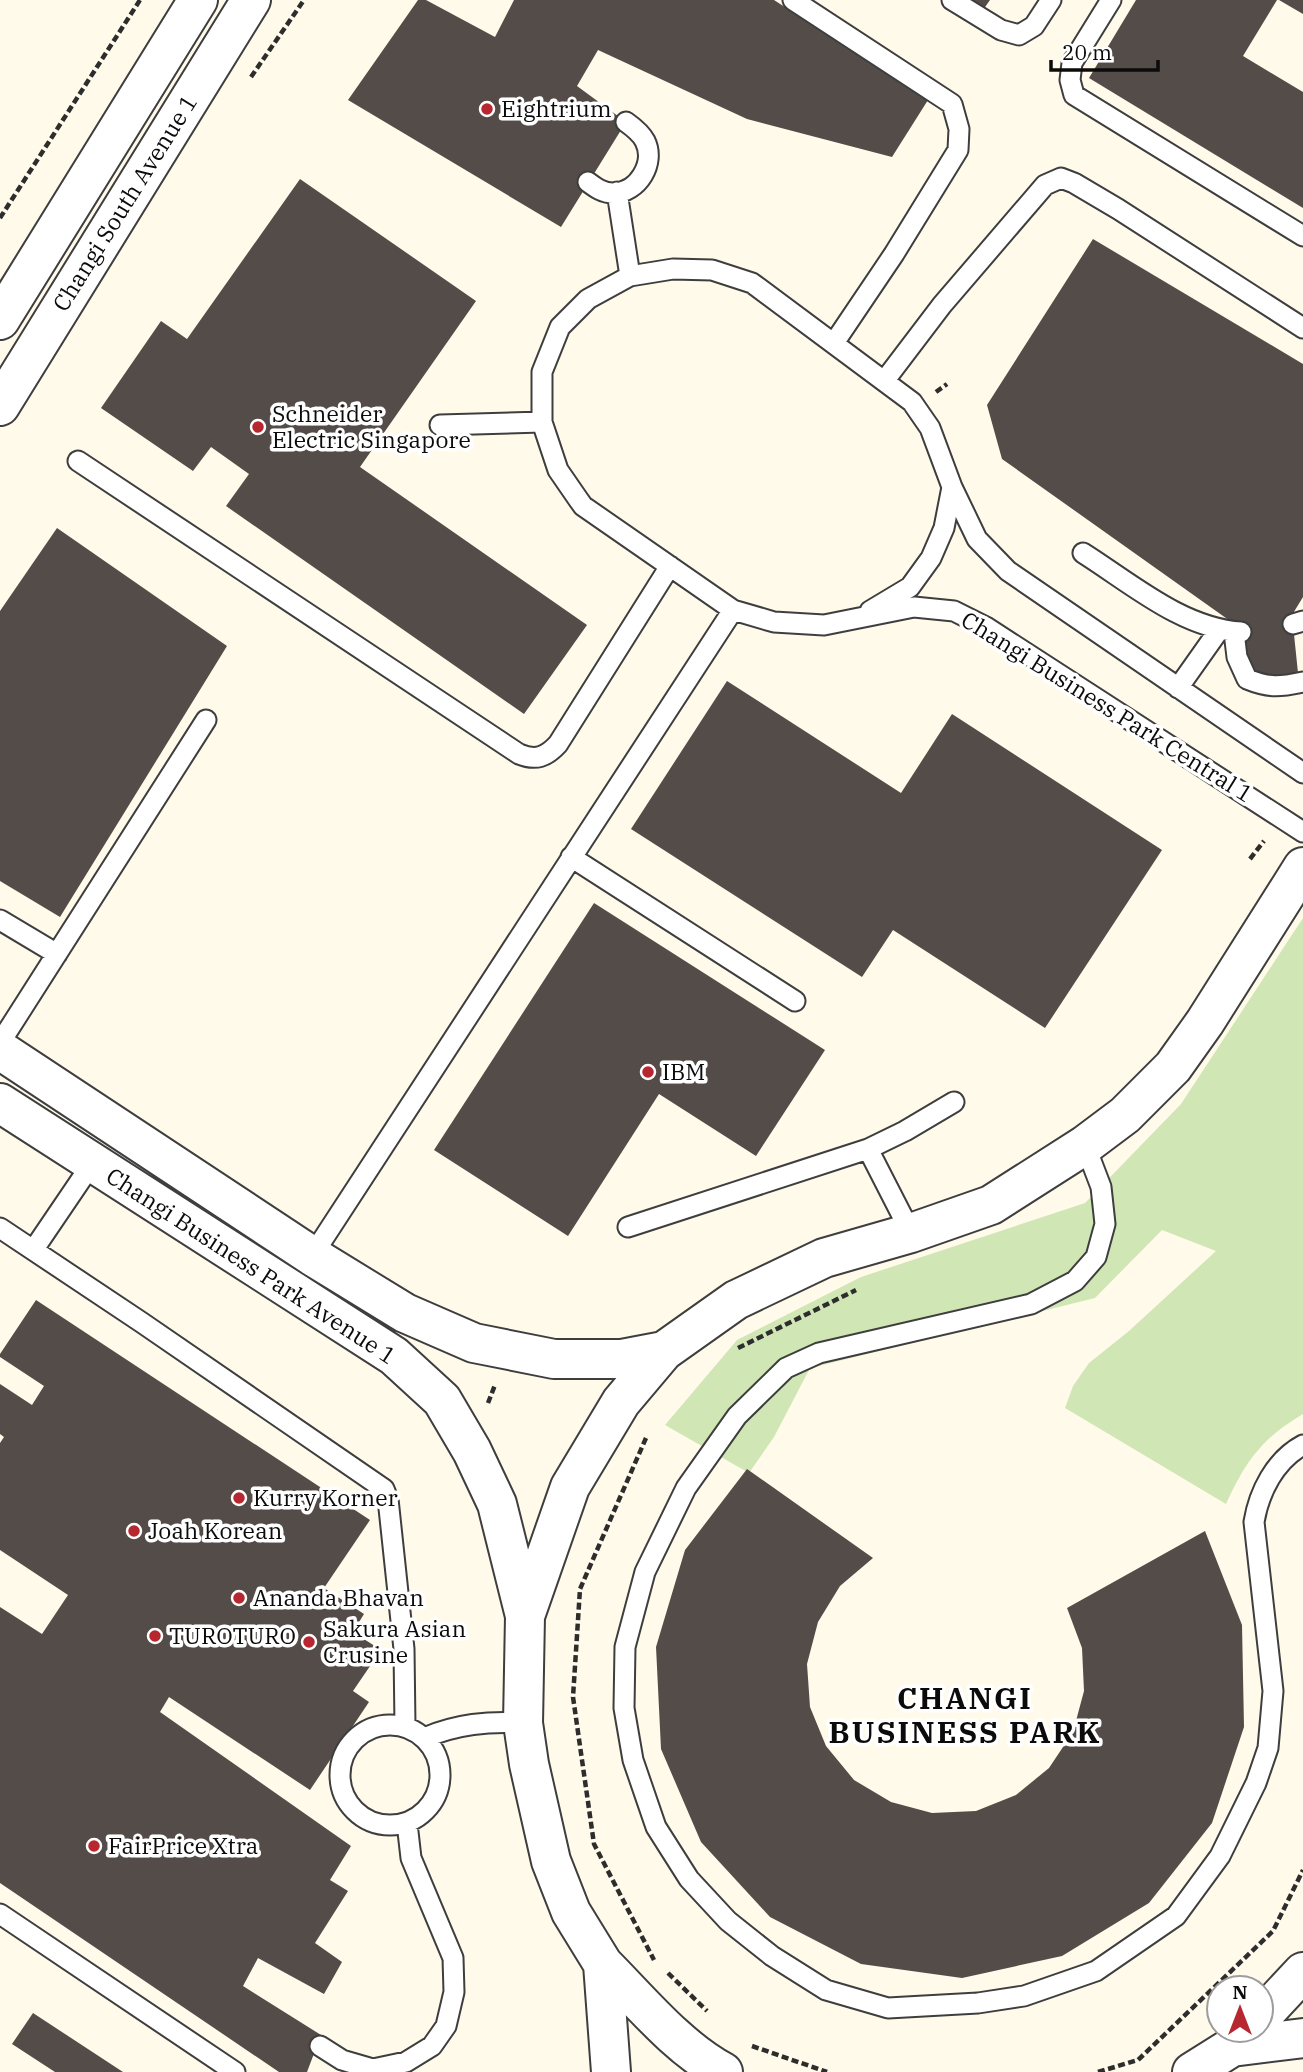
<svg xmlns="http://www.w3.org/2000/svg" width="1303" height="2072" font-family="'IBM Plex Serif',serif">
	<rect width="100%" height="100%" fill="#fffaea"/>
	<path fill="#d0e7b5" d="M1303 918V1414C1261 1439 1246 1461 1226 1504L1065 1408 1073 1386 1089 1363 1129 1331 1216 1251 1162 1230 1095 1298 810 1368 774 1437 749 1473 665 1425 737 1340 861 1277 1085 1203 1181 1104Z"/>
	<path fill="#544c48" d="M418 0H426L495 37 514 0H774L928 100 892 157 747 119 598 50 577 86 626 122 561 227 348 100Z
		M967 0H990L983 10Z
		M1136 0H1277L1243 56 1303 92V208L1089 78Z
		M1279 0H1303V14Z
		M300 179 476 301 360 467 587 625 524 714 226 506 249 474 211 447 193 471 101 408 161 321 187 339Z
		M1093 239 1303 364V597L1292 615 1298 673 1253 679 1240 628 1002 459 987 405Z
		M57 528 227 646 60 917 0 881V611Z
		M727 681 901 793 952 714 1162 850 1045 1028 893 930 862 977 631 829Z
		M594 903 825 1050 756 1156 659 1094 568 1236 434 1150Z
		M36 1300 370 1520 324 1588 364 1614 353 1632 381 1650 353 1691 369 1702 310 1790 169 1697 160 1712 351 1846 330 1880 348 1891 315 1943 342 1962 324 1994 258 1958 243 1986 321 2035 307 2072H279L0 1883V1607L42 1634 68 1595 0 1550V1443L4 1437 0 1434V1384L32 1405 44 1386 0 1357V1354Z
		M747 1469 873 1558 840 1586 818 1622 807 1664 810 1707 826 1746 854 1780 891 1802 932 1813 976 1811 1016 1795 1049 1768 1073 1732 1084 1691 1082 1648 1067 1608 1205 1531 1242 1625 1244 1727 1212 1823 1149 1903 1062 1956 962 1978 861 1964 770 1917 701 1842 661 1749 656 1647 685 1550Z
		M33 2013 123 2072H55L12 2044Z"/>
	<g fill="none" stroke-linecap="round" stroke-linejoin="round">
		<g stroke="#3e3e3e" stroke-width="23">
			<path id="service" d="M793 0 952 104 959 129 958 150 894 254 834 343
				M952 0 1001 30 1019 35 1034 26 1051 0
				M1111 0 1072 63 1070 80 1074 95 1303 236
				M588 182C596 188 603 193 613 193 638 193 656 163 645 141 641 133 633 127 626 122
				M617 192 630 276
				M885 380 942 305 1045 185 1061 178 1074 183 1118 209 1303 328
				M440 425 542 422
				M78 461 519 754C536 761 546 757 558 744L670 566
				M1083 553C1132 584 1182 628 1241 632
				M870 611 910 587 931 558 944 528 952 487
				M1293 624 1303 621
				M1234 632 1237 657 1247 679C1269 688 1280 687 1303 682
				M1178 688 1219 630
				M1303 773 1008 571 977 539 952 487 930 428 912 402 752 283 712 270 673 269 630 276 588 299 560 327 542 372V422L558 470 578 499 583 506 733 610 774 622 824 625 914 607 954 611 986 627 1303 832
				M571 857 795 1001
				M0 920 57 954
				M0 1043 206 720
				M1085 1145 1101 1187 1105 1224 1096 1257 1075 1281 1031 1304 819 1353 786 1368 737 1416 686 1488 645 1572 625 1647 624 1708 633 1760 656 1827 689 1879 728 1921 772 1956 826 1990 888 2008 978 2003 1024 1996 1096 1971 1176 1916 1220 1856 1256 1783 1268 1748 1273 1691 1254 1522C1259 1492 1275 1460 1303 1445
				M868 1149 911 1233
				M628 1227 868 1149 905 1131 954 1102
				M0 1228 141 1322 384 1489 388 1499 404 1649 405 1726
				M34 1249 93 1162
				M312 1256 733 610
				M340 1775a50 50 0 1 1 100 0a50 50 0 1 1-100 0Z
				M424 1738C457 1724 488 1721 523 1723
				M0 1914 235 2072
				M320 2046 342 2060 373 2069 406 2062 432 2046 446 2026 454 1992 453 1958 411 1858 407 1823"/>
		</g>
		<g stroke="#3e3e3e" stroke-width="42">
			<path id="minor" d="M0 1050 312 1256 405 1313 474 1343 554 1359H622L664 1351
				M0 1103 394 1356 442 1400 472 1451 497 1504 525 1616
				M603 1964C640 2001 677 2047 723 2072
				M1261 2017 1303 1972
				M1232 2047 1303 2038
				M611 2072 603 1964 571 1912 551 1861 529 1764 523 1723 525 1616 570 1487 621 1402 664 1351 736 1300 824 1258 911 1233 991 1205 1085 1145 1125 1115 1173 1067 1205 1022 1303 867
				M1192 2072 1232 2047 1248 2030"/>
		</g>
		<g stroke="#3e3e3e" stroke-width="42">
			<path id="tertiary" d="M0 320 198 0
				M0 406 251 0"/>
		</g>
		<path stroke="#2d2d2d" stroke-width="4.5" stroke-dasharray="7 3.5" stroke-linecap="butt" d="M251 77 304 0
			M0 218 140 0
			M936 392 947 384
			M1250 859 1264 841
			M738 1348 856 1290
			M488 1403 495 1385
			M646 1438 580 1589 573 1697 594 1844 654 1960
			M668 1973 707 2011
			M752 2046 827 2072
			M1098 2072 1138 2060 1273 1931 1303 1870"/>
		<use href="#service" stroke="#fff" stroke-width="19"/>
		<use href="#minor" stroke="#fff" stroke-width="38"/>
		<use href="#tertiary" stroke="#fff" stroke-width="38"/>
	</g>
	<g fill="#b72730" stroke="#fff" stroke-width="2.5">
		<circle cx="487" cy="109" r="7"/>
		<circle cx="258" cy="427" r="7"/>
		<circle cx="648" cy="1072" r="7"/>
		<circle cx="239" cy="1498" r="7"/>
		<circle cx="134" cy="1531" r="7"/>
		<circle cx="239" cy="1598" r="7"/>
		<circle cx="155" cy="1636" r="7"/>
		<circle cx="309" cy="1642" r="7"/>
		<circle cx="94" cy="1846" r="7"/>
	</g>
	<g text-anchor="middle" stroke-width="7" stroke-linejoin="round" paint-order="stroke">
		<g font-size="23" fill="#0b0b0b" stroke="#fff" text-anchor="start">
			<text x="501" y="117">Eightrium</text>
			<text x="272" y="422">Schneider<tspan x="272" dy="26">Electric Singapore</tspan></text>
			<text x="662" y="1080">IBM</text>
			<text x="253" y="1506">Kurry Korner</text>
			<text x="148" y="1539">Joah Korean</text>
			<text x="253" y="1606">Ananda Bhavan</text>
			<text x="323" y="1637">Sakura Asian<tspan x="323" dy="26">Crusine</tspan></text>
			<text x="169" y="1644">TUROTURO</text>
			<text x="108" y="1854">FairPrice Xtra</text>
		</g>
		<g font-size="23" fill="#0b0b0b" stroke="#fff">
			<text transform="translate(125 203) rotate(-58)" y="8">Changi South Avenue 1</text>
			<text transform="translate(1107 707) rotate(32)" y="8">Changi Business Park Central 1</text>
			<text transform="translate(251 1266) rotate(33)" y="8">Changi Business Park Avenue 1</text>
		</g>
		<g font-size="30" font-weight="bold" letter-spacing="2" fill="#0b0b0b" stroke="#fff">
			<text x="965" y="1709">CHANGI<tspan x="965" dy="34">BUSINESS PARK</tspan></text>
		</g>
	</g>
	<g transform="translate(1240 2009)"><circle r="33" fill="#ffffff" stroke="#9d9d9d" stroke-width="2"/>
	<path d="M0-5L12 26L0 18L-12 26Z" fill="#b72730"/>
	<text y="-10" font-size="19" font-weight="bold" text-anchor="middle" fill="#0b0b0b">N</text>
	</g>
	<path d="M1051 60v10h107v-10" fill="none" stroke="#0b0b0b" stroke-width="3.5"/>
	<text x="1062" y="60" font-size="21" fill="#0b0b0b" stroke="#ffffff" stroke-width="5" paint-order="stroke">20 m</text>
</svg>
